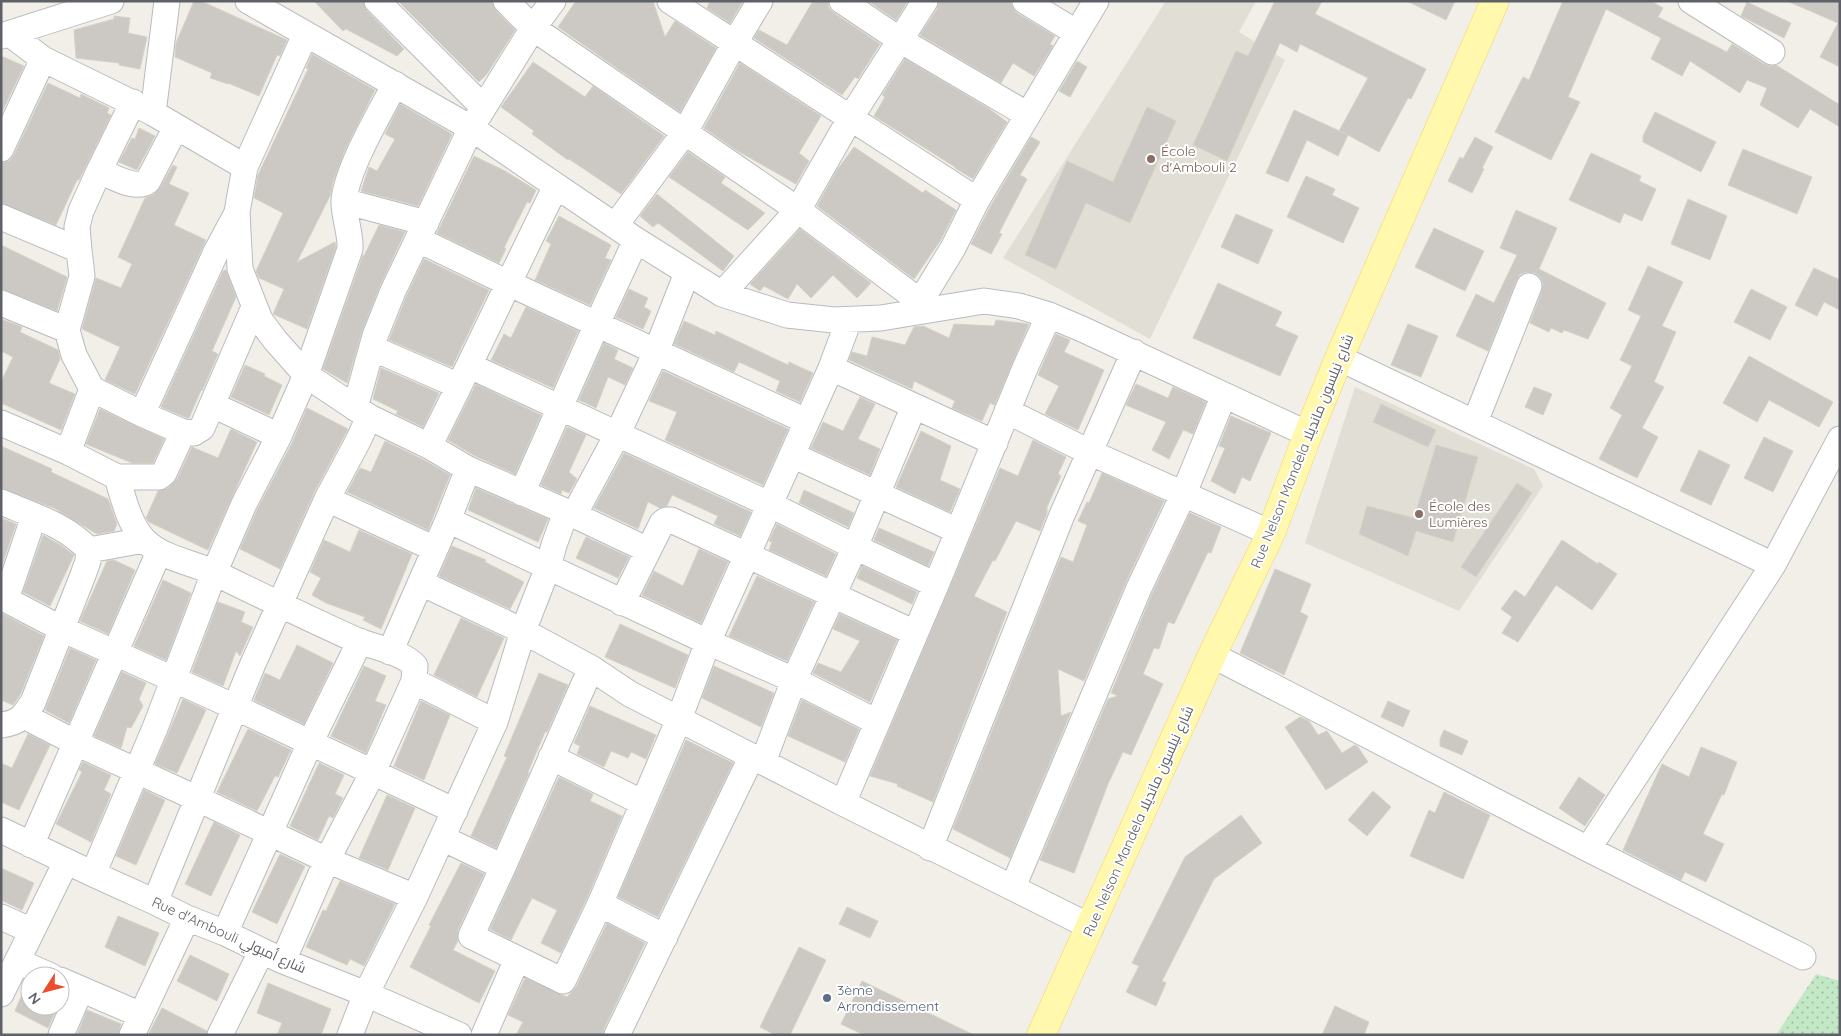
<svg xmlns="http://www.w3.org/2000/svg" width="1841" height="1036" font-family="Quicksand,Cairo,sans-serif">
	<defs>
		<pattern id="garden-dots" width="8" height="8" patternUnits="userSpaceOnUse" patternTransform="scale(1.25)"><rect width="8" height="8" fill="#c3e8c6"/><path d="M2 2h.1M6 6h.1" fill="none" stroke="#a2bfa5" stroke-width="1.8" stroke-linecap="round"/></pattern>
	</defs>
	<rect width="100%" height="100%" fill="#f1efe7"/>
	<path fill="#e1ded5" d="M1166 1H1256L1239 32 1285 60 1150 339 1003 258Z
		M1355 387 1534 469 1543 486 1459 611 1305 543Z"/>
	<path fill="url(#garden-dots)" d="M1816 974 1840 981V1035H1776Z"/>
	<path fill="#ccc9c4" stroke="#d6d2c5" d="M194 1H201L287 40 280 56 277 55 259 96 228 83V84L210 78 212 73 175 57 176 43Z
		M314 1H363L367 11 404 49 397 56 346 29 343 31Z
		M398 1H492L496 11 515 30 487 74 479 82Z
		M576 1H653L665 37 675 21 716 48 680 112 558 27Z
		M710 1H743L730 23 707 8Z
		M813 1H828L829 8 834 13 880 44 858 79 855 77 842 95 754 38 759 30 787 45Z
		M868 1H908L896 20Z
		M939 1H1011L1013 8 1017 13 1055 36 1050 44 1053 46 1034 76 1013 63 1001 83 920 35 937 9Z
		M1275 1H1322L1315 14 1426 69 1411 99 1408 98 1379 152 1348 135 1338 156 1307 140 1288 182 1266 173 1294 110 1346 134 1339 131 1368 78 1300 44 1297 52 1280 43 1227 161 1193 145 1236 51 1248 56Z
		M1407 1H1455L1446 20Z
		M1563 1H1651L1663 8 1658 17 1727 52 1732 44 1764 64 1771 66 1776 65 1840 105V127L1810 109 1798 128 1760 105 1767 88 1747 80 1740 93 1690 61 1682 76 1651 59 1661 38 1606 9 1568 97 1580 102 1551 160 1495 132 1523 77 1529 80Z
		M1787 1H1840V67L1820 57 1838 23Z
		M1747 2 1791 23 1784 38 1741 16Z
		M114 16 130 18 128 33 147 37 140 69 119 65V63L76 58 74 30 114 19Z
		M312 54 375 90 345 150 333 182 330 196 297 262 335 242 336 247 307 329 273 314 284 289 259 278 256 271 283 213 254 198 258 175 308 69 306 68Z
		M1 56 24 66 1 114Z
		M905 59 988 108 1007 122 973 179 955 168V167L874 116 885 97 882 95Z
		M1077 61 1087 67 1070 97 1059 91Z
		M533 62 585 97 593 86 664 136 621 194 569 159 568 160 532 134 534 131 501 107Z
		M740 63 821 116 799 153 809 161 796 184 736 150 704 128Z
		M48 83 80 98 81 94 109 108 107 113 111 115 79 180H77L56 225 1 203V163L9 161 14 155Z
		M400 104 452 134 418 206 361 191 369 167 377 171 395 139 385 134Z
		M1147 107 1176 121 1130 223 1086 203 1056 269 1025 255 1067 161 1113 182Z
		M1655 112 1716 142 1701 172 1643 142V136Z
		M139 128 155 136 137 170 119 162 132 138 135 139Z
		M1031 137 1040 142 1020 175 1027 179 999 233 1002 234 991 254 971 244 990 207Z
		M1475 137 1493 147 1482 168 1484 169 1472 193 1448 181 1460 157 1463 159Z
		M854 147 923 193 925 190 956 210 940 241 914 279 817 206 837 170Z
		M1743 149 1812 177 1797 214 1728 185Z
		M688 152 725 177 721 183 765 213 748 230 669 177Z
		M1591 153 1641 176 1639 181 1656 189 1642 221 1624 213 1620 223 1569 200Z
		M474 156 505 171 536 190 530 203 527 202 504 248 506 249 499 263 437 233Z
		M173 165 177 167 169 184 189 193 174 225 206 240 135 394 105 380 120 347 82 329 96 278 121 288 132 264 118 257 145 198 154 194 160 188Z
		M1306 176 1335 189 1332 195 1359 208 1343 243 1287 217Z
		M657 194 734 256 723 271 658 223 653 227 640 216Z
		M1688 199 1727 216 1710 260 1671 244Z
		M1516 210 1557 228 1539 269 1606 303 1588 339 1564 330 1562 333 1551 328 1549 332 1530 323 1542 291 1543 284 1540 277 1535 273 1527 272 1520 274 1516 281 1488 351 1456 336 1476 294 1494 303 1517 255 1500 248Z
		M1236 214 1273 230 1258 264 1221 247Z
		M559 216 611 245 605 258 611 260 590 305 535 280 551 244 546 241Z
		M379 225 405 232 380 286 362 331 347 383 323 369 363 255 364 256Z
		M1434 228 1484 251 1465 291 1415 267Z
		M800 229 871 283 857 298 833 275 811 298 797 284 788 299 764 286 760 291 750 284Z
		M1 245 67 277 57 311 1 289Z
		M424 259 489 290 452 367 389 340 406 297Z
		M1648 266 1683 282 1662 326 1676 332 1654 382 1664 387 1642 428 1658 437 1637 478 1599 459 1622 415 1610 408 1632 366 1620 360 1641 316 1628 310Z
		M1814 268 1840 280V310L1824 302 1817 316 1795 305Z
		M226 270 236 297 212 351 218 354 202 391 201 390 189 418H187L161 407 223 271Z
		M1218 283 1282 312 1275 326 1298 336 1280 376 1193 338Z
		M629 289 648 298 644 307 651 311 643 329 616 317Z
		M1751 289 1787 307 1770 340 1734 322Z
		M526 307 578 331 553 388 491 360 504 334 511 338Z
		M1 319 22 327 20 332 58 350 60 359 49 383 75 394 61 430 1 403V382L13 357 1 351Z
		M996 320 1029 324 995 404 994 405 990 403 982 421 952 408 955 401 914 381 912 389 849 360 852 352 867 356 872 337 905 345 914 327 923 326 949 338 954 324 994 326Z
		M684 321 715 335 716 331 788 365 789 362 813 373 800 402 776 391 780 381 739 362 734 372 674 344Z
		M1408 324 1438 336 1421 377 1391 365Z
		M1056 334 1070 340 1064 352 1104 370 1078 430 1045 414 1059 386 1038 375Z
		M604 343 618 350 614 359 633 368 625 385 608 377 596 408 579 400Z
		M1749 356 1833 402 1819 427 1769 400 1757 422 1723 403Z
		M245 365 265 374 264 376 282 385 269 415 231 397Z
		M381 368 439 393 423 427 396 414 398 411 373 399Z
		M663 371 788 429 763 485 665 440 677 412 649 401Z
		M476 384 541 415 515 474 475 456 448 440Z
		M1136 384 1168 398 1173 387 1206 402 1193 434 1183 430 1169 459 1152 450 1166 422 1126 405Z
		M1534 387 1552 394 1543 415 1525 407Z
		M860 397 875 404 858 439 880 449 870 475 811 448 823 422 843 431Z
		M1381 404 1436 430 1428 447 1373 422Z
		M307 408 348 429 314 493 280 569 240 549 257 510 292 443Z
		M100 409 164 439 153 463H132L86 444Z
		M1231 416 1271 433 1250 481 1242 477 1235 494 1211 481 1225 448 1219 446Z
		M567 427 586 435 569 472 577 479 569 493 562 490 561 494 541 485Z
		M231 429 257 442 208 550 149 522 146 518 158 491 168 488 177 479 192 447 218 458Z
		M921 431 951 446 940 480 960 489 950 512 896 487Z
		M1764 437 1793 451 1773 492 1744 478Z
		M1033 440 1066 457 1058 474 1061 476 1047 507V513L1040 531 1016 521 995 561 993 560 974 596 1007 612 933 802 897 786 898 784 870 776 1000 468 1018 476Z
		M385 441 422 459 450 475 428 530 347 492 360 468 371 472Z
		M1436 445 1478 457 1453 542 1416 531 1408 556 1359 534 1367 506 1414 518Z
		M1 446 52 469 51 472 108 499 117 524 114 531 97 534 54 508 1 488Z
		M1699 450 1730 465 1711 505 1680 491Z
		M624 453 751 512 740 536 714 524 718 516 672 495 667 506 660 508 648 502 638 529 594 508Z
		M1102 473 1164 501 1126 582 1084 681 1058 669 1061 716 1071 712 1010 858 953 829 1058 564 1061 557 1073 562 1087 525 1078 521 1087 502 1089 503Z
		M1517 483 1532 493 1476 577 1461 567Z
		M476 488 548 519 538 542 468 510Z
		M804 490 854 513 848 527 799 503Z
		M1190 513 1221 527 1211 553 1208 552 1174 624 1168 622 1159 649 1154 648 1143 674 1163 684 1131 755 1123 752 1108 784 1074 873 1040 860 1108 699 1118 696 1111 693 1152 594Z
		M1 518 16 524 1 568Z
		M777 524 836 554 826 576 769 550 772 542 769 541Z
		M879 528 934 552 928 566 874 540Z
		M359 530 412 554 381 629 363 620 365 617 326 603 312 595 321 578 310 572 324 540 350 552Z
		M43 535 62 546 74 555 50 606 23 592Z
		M586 537 629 557 618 578 576 558Z
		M1562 540 1598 564 1599 562 1617 574 1592 610 1556 585 1518 642 1502 633 1512 617 1501 609 1515 590 1525 597Z
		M452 546 486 560 485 562 524 582 510 609 439 576Z
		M699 549 728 562 701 623 642 595 654 571 683 586Z
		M114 560 135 570 108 634 80 621 107 561Z
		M862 566 917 592 912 604 857 578Z
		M1275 569 1311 584 1300 612 1308 616 1284 675 1240 653Z
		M757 576 814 602 787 661 729 636Z
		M163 580 191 593 166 660 134 646Z
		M218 602 245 612 241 622 253 627 240 656 236 651 223 686 192 672Z
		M1 613 44 636 20 695 13 705 1 700Z
		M840 614 897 640 870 702 813 673 818 663 841 672 860 641 833 629Z
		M461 618 504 638 477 697 434 675Z
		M620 624 688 655 675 688 605 657Z
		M297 645 333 663 304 724 254 700 265 673 280 680Z
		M70 648 96 660 69 723 45 710Z
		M364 666 386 676 375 701 386 705 366 753 331 736Z
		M714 666 774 693 761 727 702 698Z
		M122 672 146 683 139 699 143 706 131 728 127 727 121 748 94 736Z
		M539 673 568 685 547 732H545L528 772 529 773 496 848 471 836 507 757 504 756Z
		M183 699 206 710 177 773 155 764Z
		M802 700 859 729 845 762 788 736Z
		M421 701 450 715 424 780 394 766Z
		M1388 701 1410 711 1403 727 1381 717Z
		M590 706 656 735 646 759 631 752 628 758 611 751 604 767 577 754 580 746 574 743Z
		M1300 717 1309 721 1318 735 1327 731 1342 753 1355 745 1358 747 1368 762 1326 790 1285 727Z
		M248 729 291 750 278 777 275 776 257 811 217 792Z
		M1444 730 1468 741 1462 755 1440 746V739Z
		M28 734 50 745 19 810 1 802V763L12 768Z
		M686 740 733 763 658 917 618 897Z
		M1701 747 1737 762 1724 795 1722 794 1703 834 1724 844 1706 882 1685 872 1681 880 1623 850 1662 764 1689 777Z
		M83 762 111 775 104 790 111 794 91 842 56 824 82 772 79 770Z
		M319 763 344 775 335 794 343 798 333 818 329 816 318 840 290 826Z
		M559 777 593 794 590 801 622 816 587 898 561 953 541 943 557 910 532 898 511 940 490 929Z
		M1579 777 1605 795 1585 826 1559 808Z
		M144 790 165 800 136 865 116 856Z
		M1373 791 1391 807 1367 836 1348 820Z
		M1444 792 1490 815 1463 879 1410 856 1429 810 1435 813Z
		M387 795 415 808 388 870 359 858Z
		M1241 815 1262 843 1214 879 1162 981 1166 983 1156 1006 1126 992 1139 966 1132 963 1185 857Z
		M214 822 240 835 211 896 185 884Z
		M280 854 305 866 277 924 252 912Z
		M461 863 484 874 458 930V941L453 950 495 971 479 1003 410 967 431 926 429 925Z
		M1 868 34 883 22 910 1 900Z
		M340 881 395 904 364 966 350 959 347 965 306 947 323 910 326 911Z
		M847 907 878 921 870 938 839 924Z
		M118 916 159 933 145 966 105 947Z
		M607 923 645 943 604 1029 603 1035H516L523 1022 508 1015 525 978 567 997 576 987Z
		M799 947 826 960 790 1035H775L760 1027Z
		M190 955 229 974 217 1001 177 981Z
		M862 981 974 1035H864L841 1024Z
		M27 983 30 985V1006H58L48 1028 15 1011Z
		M268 983 331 1009 321 1035H277L282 1023 257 1013Z
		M1335 1006 1369 1022 1364 1035H1322Z
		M162 1008 207 1031 206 1035H148Z
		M87 1010 121 1024 118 1035H77Z"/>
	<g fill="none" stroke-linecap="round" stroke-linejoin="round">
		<g stroke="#b9bbc0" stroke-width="27">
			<path id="minor" d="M248 1 471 128 636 240 722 294 787 315 834 320 881 318 984 301 1019 306 1049 315 1082 329 1308 434
				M377 1 483 107
				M506 1 533 28 798 210 930 309
				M670 1 977 200
				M842 1 900 40 1028 115
				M1025 1 1077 33
				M1691 1 1772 52
				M10 34 43 59 153 113 245 167
				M1 36 111 1
				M153 113 167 1
				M1 149 43 59
				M99 171C113 176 135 191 148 181L176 127
				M344 201 426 223
				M1 217 79 250 82 276 67 330 74 355 92 389 142 414 183 432 194 433 202 428 254 307
				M615 226 685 132 734 44 760 1
				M419 240 508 283 806 421
				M79 250 77 227 81 211 99 171 133 102
				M722 294 798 210 851 117 925 1
				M920 302 953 248 977 200 1096 1
				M1 303 67 330
				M372 348 459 386
				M1339 358 1773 565
				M470 366 771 505 855 547 936 585
				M831 368 995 443
				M213 405 279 436
				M355 408 375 336 393 291 471 128 533 28 553 1
				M1007 411 1089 452 1271 533
				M142 414 216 252 237 213
				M369 417 429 446 468 469 574 515 648 550
				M1475 422 1529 286
				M1 423 68 452 117 477C123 497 129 524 144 540 163 559 192 562 215 573 262 596 309 619 356 640 373 647 403 652 415 666L414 681 372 774 327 860 283 961
				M429 446C473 360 513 272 556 186
				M68 452 92 389
				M792 455 958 531
				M117 477H159L164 473 183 432
				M522 493 597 324 636 240
				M327 499 435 549
				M1 502C32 515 66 525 89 550L88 561 83 575 33 702C23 717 19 723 1 725
				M574 515 617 435 656 352 687 273
				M448 520 708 642 794 680 877 722
				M89 550 144 540
				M421 583 523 631 591 668 630 694 843 803 1091 927
				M1 597 62 629 235 707 455 811
				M6 599 34 516
				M622 603 662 523 666 520H671L915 633
				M390 652 448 520 468 469
				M1212 655 1588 849 1803 957
				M591 668 503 867 471 936 563 981 600 904 679 719 708 642 831 368 849 320
				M414 681 495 722
				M24 716 76 743 198 799 327 860 415 897
				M551 757 643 803
				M763 762 794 680 855 547 914 406
				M843 803 936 585 1025 368 1049 315
				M1 830 93 874 155 902 187 918 225 933 283 961 366 994 459 1035
				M442 838 503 867
				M31 845 159 552
				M930 848 1062 515 1134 352
				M1588 849 1773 565 1840 439
				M93 874 155 728 214 573 244 504 279 436 306 375 350 249C351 232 343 215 344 200 348 166 379 115 395 84
				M1013 887 1139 588 1184 493 1224 395
				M155 902 252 666 327 499 358 441 369 417 306 375 275 340 260 320 240 269 237 212 245 167 305 35
				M600 904 665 937
				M1 917 32 931
				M225 933 310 743 360 641
				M17 961 51 976
				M60 980 141 1015
				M1 994 66 862
				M61 1035 81 989
				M132 1035 187 918
				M220 1035 261 952
				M350 1035 366 994 415 897 495 722 523 631 548 567 554 545 566 512
				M484 1035 517 959
				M617 1035 752 756"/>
		</g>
		<g stroke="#f5d65b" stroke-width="29">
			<path id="primary" d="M1041 1035 1212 655 1271 533 1308 434 1339 358 1495 1"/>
		</g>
		<use href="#minor" stroke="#fff" stroke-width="25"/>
		<use href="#primary" stroke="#fff8ad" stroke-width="28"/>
	</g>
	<g fill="#8d6e63" stroke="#fff" stroke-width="2">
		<circle cx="1151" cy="159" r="5"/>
		<circle cx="1419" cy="514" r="5"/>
	</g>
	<circle fill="#5c6f8a" stroke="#fff" stroke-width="2" cx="827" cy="998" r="5"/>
	<g text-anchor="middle" stroke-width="4" stroke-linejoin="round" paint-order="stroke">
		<g font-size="14" fill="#785e54" stroke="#fff" text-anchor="start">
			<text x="1161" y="156">École<tspan x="1161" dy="16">d'Ambouli 2</tspan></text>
			<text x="1429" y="511">École des<tspan x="1429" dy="16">Lumières</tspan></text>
		</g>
		<g font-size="14" fill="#5e6167" stroke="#fff">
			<text transform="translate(1302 451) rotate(-68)" y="5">Rue Nelson Mandela شارع نيلسون مانديلا</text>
			<text transform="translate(1138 821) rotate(-66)" y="5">Rue Nelson Mandela شارع نيلسون مانديلا</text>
			<text transform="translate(229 935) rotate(24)" y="5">Rue d'Ambouli شارع أمبولي</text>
		</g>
		<g font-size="14" fill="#4e5e75" stroke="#fff" text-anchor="start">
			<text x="837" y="995">3ème<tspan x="837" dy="16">Arrondissement</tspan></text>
		</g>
	</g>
	<rect width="1841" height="1036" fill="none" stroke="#5e6167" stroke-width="5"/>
	<g transform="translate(45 991) rotate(234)"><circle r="24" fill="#ffffff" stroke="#bfc0c2"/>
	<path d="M0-4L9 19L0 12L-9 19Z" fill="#ee4c2f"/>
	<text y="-8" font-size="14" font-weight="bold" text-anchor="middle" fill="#5e6167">N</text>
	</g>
</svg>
